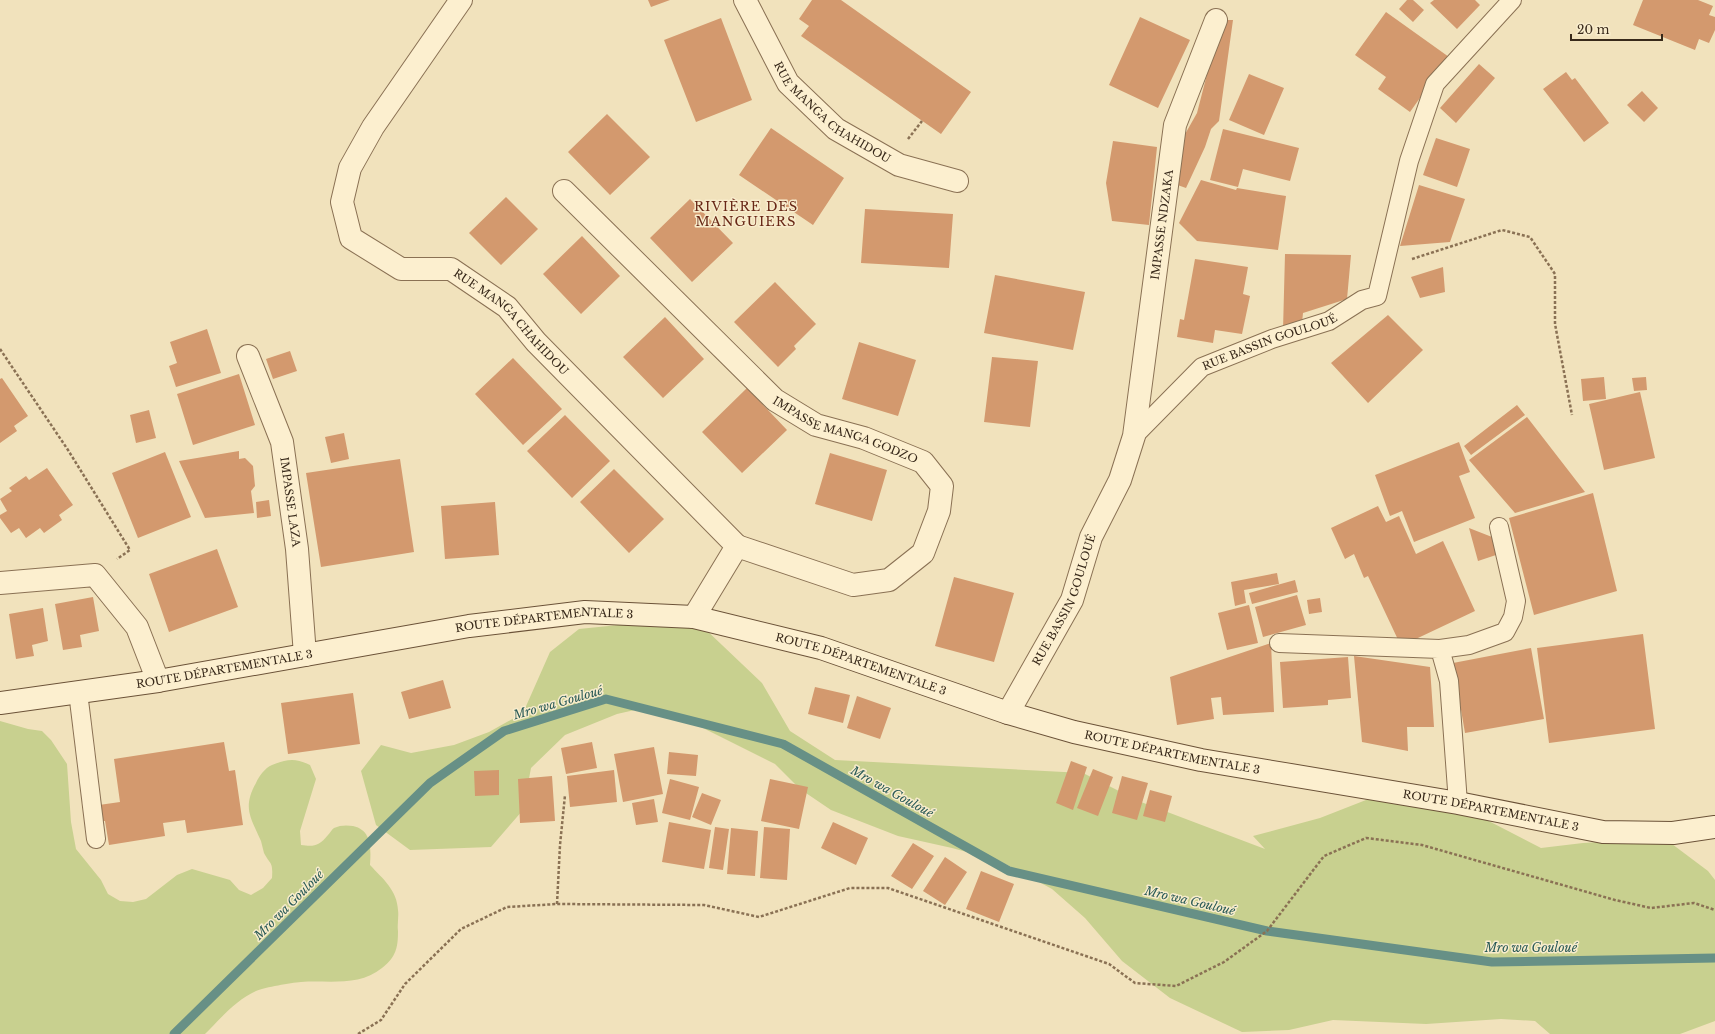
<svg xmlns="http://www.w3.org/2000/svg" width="1715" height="1034" font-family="'Libre Baskerville',serif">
	<rect width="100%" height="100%" fill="#f1e2bc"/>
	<path fill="#c8d08f" d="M628 624 702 626 762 683 790 731 835 760 1083 773 1141 802 1265 849 1253 836 1320 818 1366 800 1423 796 1481 817 1541 848 1583 843 1664 838 1708 871 1715 880V1021L1680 1034H1550L1535 1021 1501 1019 1426 1024 1333 1020 1289 1030 1242 1032 1170 998 1122 961 1085 918 1052 889 1000 861 952 848 898 836 831 810 800 789 775 764 697 725 648 707 617 714 565 735 531 768 523 810 491 847 410 850 376 825 361 771 381 745 411 753 454 745 489 732 523 713 550 652 579 629Z
		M0 721 28 729 42 731 51 740 67 764 71 822 76 849 101 880 108 894 120 901 133 902 146 899 177 875 192 869 230 880 239 890 251 895 263 888 272 878C273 861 271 866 264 853 263 849 262 845 261 841 251 818 242 808 256 783 259 776 265 768 272 765 288 759 295 758 310 765L316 779 300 831 301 845C314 847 319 846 328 835 330 833 332 829 334 828 340 825 347 825 353 826 372 830 371 849 370 865 383 879 397 890 398 910 399 917 397 924 398 931 398 948 396 957 382 968 359 987 329 980 301 982 290 983 266 987 256 991 236 1000 220 1019 205 1034H0Z"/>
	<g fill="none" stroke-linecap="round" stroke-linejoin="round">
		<path stroke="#679086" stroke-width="9" d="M174 1034 430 783 504 731 606 699 783 744 1009 871 1267 931 1492 962 1715 958"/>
	</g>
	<path fill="#d3996e" d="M648 0H670L651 7Z
		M812 0H841L971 92 941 134 801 36 809 26 799 19Z
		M1407 0H1413L1424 10 1413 22 1399 9Z
		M1434 0H1475L1480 5 1457 29 1430 3Z
		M1643 0H1698L1713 6 1709 15 1715 17V30L1709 43 1699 39 1695 50 1633 25Z
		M1386 12 1449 57 1410 112 1378 89 1386 77 1355 55Z
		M1140 17 1190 40 1158 108 1109 85Z
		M721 18 752 100 696 122 664 40Z
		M1221 20H1233L1219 121 1211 129 1205 147 1186 188 1169 182 1184 136 1197 113Z
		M1479 64 1495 78 1456 123 1440 108Z
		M1566 72 1572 80 1575 78 1609 123 1584 142 1543 89Z
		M1249 74 1284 88 1264 135 1229 120Z
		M1642 91 1658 108 1644 122 1627 105Z
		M607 114 650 157 610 195 568 152Z
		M771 128 844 178 813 225 739 175Z
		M1223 129 1299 148 1290 181 1243 169 1238 187 1210 180Z
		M1436 138 1470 149 1457 187 1423 175Z
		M1113 141 1157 147 1149 225 1112 221 1106 183Z
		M1201 180 1236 190 1237 188 1286 196 1278 250 1197 241 1179 223Z
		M1419 185 1465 199 1450 242 1400 246Z
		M506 197 538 229 501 265 469 233Z
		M690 199 733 243 692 282 650 238Z
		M865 209 953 214 949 268 861 263Z
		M582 236 620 276 581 314 543 274Z
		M1285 254 1351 255 1347 299 1303 313 1302 323 1283 330Z
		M1195 259 1248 267 1243 294 1250 296 1242 334 1215 330 1213 343 1177 337 1180 319 1184 320Z
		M1443 267 1445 292 1420 298 1411 277Z
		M995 275 1085 292 1073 350 984 333Z
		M775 282 816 324 794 346 796 349 778 367 734 322Z
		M1388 315 1423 350 1368 403 1331 363Z
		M665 317 704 359 663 398 623 357Z
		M207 329 221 373 176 387 169 366 177 363 170 342Z
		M859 342 916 360 898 416 842 399Z
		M290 351 297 371 273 379 266 359Z
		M992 357 1038 361 1030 427 984 422Z
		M513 358 562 409 523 445 475 394Z
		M239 374 255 425 193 445 177 394Z
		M1604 377 1606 399 1583 401 1581 379Z
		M1646 377 1647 390 1634 391 1632 378Z
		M2 378 28 416 14 426 17 431 0 443V379Z
		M747 388 787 430 742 473 702 432Z
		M1640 392 1655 458 1604 470 1589 404Z
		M1517 405 1525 415 1471 455 1464 446Z
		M149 410 156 438 136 443 130 415Z
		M565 415 610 461 572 498 527 451Z
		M1527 417 1585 492 1515 513 1469 460Z
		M344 433 349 459 331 463 325 437Z
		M1459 442 1470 472 1459 476 1475 518 1414 542 1402 511 1390 516 1375 475Z
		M239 451V459L245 458 253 466 255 486 251 491 254 513 205 518 179 461Z
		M165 452 191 517 138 538 112 473Z
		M830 453 887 470 872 521 815 504Z
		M400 459 414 552 321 567 306 473Z
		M47 468 73 505 59 515 62 520 44 533 40 528 26 538 19 528 11 533 0 518V515L7 511 0 499 12 491 9 488 26 476 29 480Z
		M614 469 664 519 629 553 580 502Z
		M1593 493 1617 591 1534 615 1509 518Z
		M269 500 271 516 257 518 256 502Z
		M495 502 499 555 445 559 441 506Z
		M1378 506 1386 522 1399 516 1416 554 1443 541 1475 611 1401 646 1368 576 1364 578 1354 554 1345 559 1331 528Z
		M1469 528 1492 537 1496 555 1478 561Z
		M217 549 238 607 169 632 149 574Z
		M1277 573 1279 584 1244 590 1246 603 1235 606 1231 582Z
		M954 577 1014 593 994 662 935 646Z
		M1295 580 1298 592 1252 604 1249 593Z
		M1297 595 1306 625 1263 637 1255 607Z
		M93 597 99 631 80 635 82 647 63 650 55 604Z
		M1320 598 1322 612 1309 614 1307 600Z
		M1249 605 1258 643 1227 650 1218 613Z
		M43 608 48 641 32 645 34 656 16 659 9 614Z
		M1643 634 1655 729 1549 743 1537 648Z
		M1271 643 1274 712 1223 715 1221 697 1211 698 1214 719 1177 725 1170 677Z
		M1531 648 1544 719 1465 733 1453 663Z
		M1354 656 1430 667 1434 727H1407L1408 751 1362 742Z
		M1348 657 1351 698 1328 700V705L1283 708 1280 662Z
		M443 680 451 708 409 719 401 692Z
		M815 687 850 695 843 723 808 714Z
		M353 693 360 744 288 754 281 703Z
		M857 696 891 708 880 739 847 728Z
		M224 742 229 771 235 770 243 825 187 833 185 820 163 823 165 836 109 845 105 821H101L99 805 120 802 114 759Z
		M592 742 597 768 566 774 561 748Z
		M654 747 663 794 623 802 614 754Z
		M669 752 698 755 696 776 667 774Z
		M1071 761 1087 767 1073 810 1056 803Z
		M1093 769 1113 777 1098 816 1077 808Z
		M499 770V795L475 796 474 771Z
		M614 770 617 802 570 807 567 776Z
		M552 776 555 821 520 823 518 779Z
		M1122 776 1148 783 1137 820 1112 813Z
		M670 779 699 787 690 820 662 813Z
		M770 779 808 787 799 829 761 821Z
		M1150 790 1172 796 1165 822 1143 816Z
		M702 793 721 800 711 825 692 817Z
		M654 799 658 822 636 825 632 803Z
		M669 822 711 830 704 869 662 862Z
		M833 822 868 838 856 865 821 848Z
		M715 827 729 829 723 870 709 868Z
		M764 827 790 829 787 880 760 878Z
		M731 828 758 831 755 876 727 874Z
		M913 843 934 856 912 889 891 876Z
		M945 857 967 872 945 905 923 891Z
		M981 871 1014 884 999 922 966 909Z"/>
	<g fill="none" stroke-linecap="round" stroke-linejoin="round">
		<g stroke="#8a7154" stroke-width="20">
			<g id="service">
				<path id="s1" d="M1134 436 1202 367 1272 339 1329 321 1362 300 1377 296 1409 161 1435 84 1512 0"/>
				<path d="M1279 643 1440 649 1449 681 1458 803"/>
				<path d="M1440 649 1469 645 1505 632 1513 617 1516 601 1499 527"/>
				<path d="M78 692 96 839"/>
			</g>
		</g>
		<g stroke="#8a7154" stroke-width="24">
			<g id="minor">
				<path id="s2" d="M461 0 373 127 350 168 342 202 351 238 401 269H451L507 307 536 342 737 546"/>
				<path id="s3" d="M745 0 788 83 836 129 899 165 957 181"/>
				<path id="s4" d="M564 191 775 400 816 425 864 438 923 462 942 486 939 511 923 553 889 580 853 585 737 546 694 617"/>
				<path id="s5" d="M248 356 282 442 297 549 305 655"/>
				<path d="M0 583 95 575 137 627 158 681"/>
				<path id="s6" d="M1008 713 1072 600 1091 537 1120 480 1134 436 1175 125 1216 20"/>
			</g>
		</g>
		<g stroke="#6b5238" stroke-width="24">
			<g id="secondary">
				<path id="s7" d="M0 703 158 681 469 626 585 612 694 617 821 648 1008 713 1074 732 1201 760 1458 803 1603 832 1673 833 1715 827"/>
			</g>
		</g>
		<path stroke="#8a7154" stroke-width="2.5" stroke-dasharray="3 2" stroke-linecap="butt" d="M908 139 922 121
			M1412 259 1502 230 1530 237 1555 274V324L1572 415
			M0 349 68 450 130 550 117 559
			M557 904 560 845 565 795
			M358 1034 381 1020 405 984 461 929 507 907 557 904 704 905 759 917 850 888H888L1109 964 1135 983 1176 986 1224 962 1267 931 1324 856 1366 838 1422 845 1615 900 1651 908 1694 903 1715 910"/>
		<use href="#service" stroke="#fcefcf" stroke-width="18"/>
		<use href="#minor" stroke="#fcefcf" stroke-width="22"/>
		<use href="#secondary" stroke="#fcefcf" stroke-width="22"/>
	</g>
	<g text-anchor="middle" stroke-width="3" stroke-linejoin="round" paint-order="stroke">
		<g font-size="11" fill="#38291a" stroke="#f8eccc">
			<text dy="4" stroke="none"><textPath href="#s3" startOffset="146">RUE MANGA CHAHIDOU</textPath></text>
			<text dy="4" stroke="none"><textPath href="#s6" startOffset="519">IMPASSE NDZAKA</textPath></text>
			<text dy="4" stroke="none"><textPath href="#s2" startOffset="463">RUE MANGA CHAHIDOU</textPath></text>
			<text dy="4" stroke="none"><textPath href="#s1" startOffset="169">RUE BASSIN GOULOUÉ</textPath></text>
			<text dy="4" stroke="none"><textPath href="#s4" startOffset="374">IMPASSE MANGA GODZO</textPath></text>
			<text dy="4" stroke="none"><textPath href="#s5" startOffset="153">IMPASSE LAZA</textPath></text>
			<text dy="4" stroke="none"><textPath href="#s6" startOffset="127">RUE BASSIN GOULOUÉ</textPath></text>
			<text dy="4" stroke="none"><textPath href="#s7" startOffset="551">ROUTE DÉPARTEMENTALE 3</textPath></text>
			<text dy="4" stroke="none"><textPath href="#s7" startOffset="875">ROUTE DÉPARTEMENTALE 3</textPath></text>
			<text dy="4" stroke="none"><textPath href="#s7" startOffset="227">ROUTE DÉPARTEMENTALE 3</textPath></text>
			<text dy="4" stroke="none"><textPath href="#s7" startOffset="1199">ROUTE DÉPARTEMENTALE 3</textPath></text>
			<text dy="4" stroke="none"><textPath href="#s7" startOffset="1523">ROUTE DÉPARTEMENTALE 3</textPath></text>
		</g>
		<g font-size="12" font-style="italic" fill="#285956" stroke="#f8eccc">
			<text transform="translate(558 703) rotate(-16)" y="4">Mro wa Gouloué</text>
			<text transform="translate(892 792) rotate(29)" y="4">Mro wa Gouloué</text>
			<text transform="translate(1190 901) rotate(13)" y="4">Mro wa Gouloué</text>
			<text transform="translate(289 905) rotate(-45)" y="4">Mro wa Gouloué</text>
			<text x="1531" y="952">Mro wa Gouloué</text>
		</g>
		<g font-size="13" letter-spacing="1" fill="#682816" stroke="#f8eccc">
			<text x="746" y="211">RIVIÈRE DES<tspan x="746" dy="15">MANGUIERS</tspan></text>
		</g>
	</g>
	<path d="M1571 34v6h91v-6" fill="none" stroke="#38291a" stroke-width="2"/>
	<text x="1577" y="34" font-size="12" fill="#38291a" stroke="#f8eccc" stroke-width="3" paint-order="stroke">20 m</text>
</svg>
